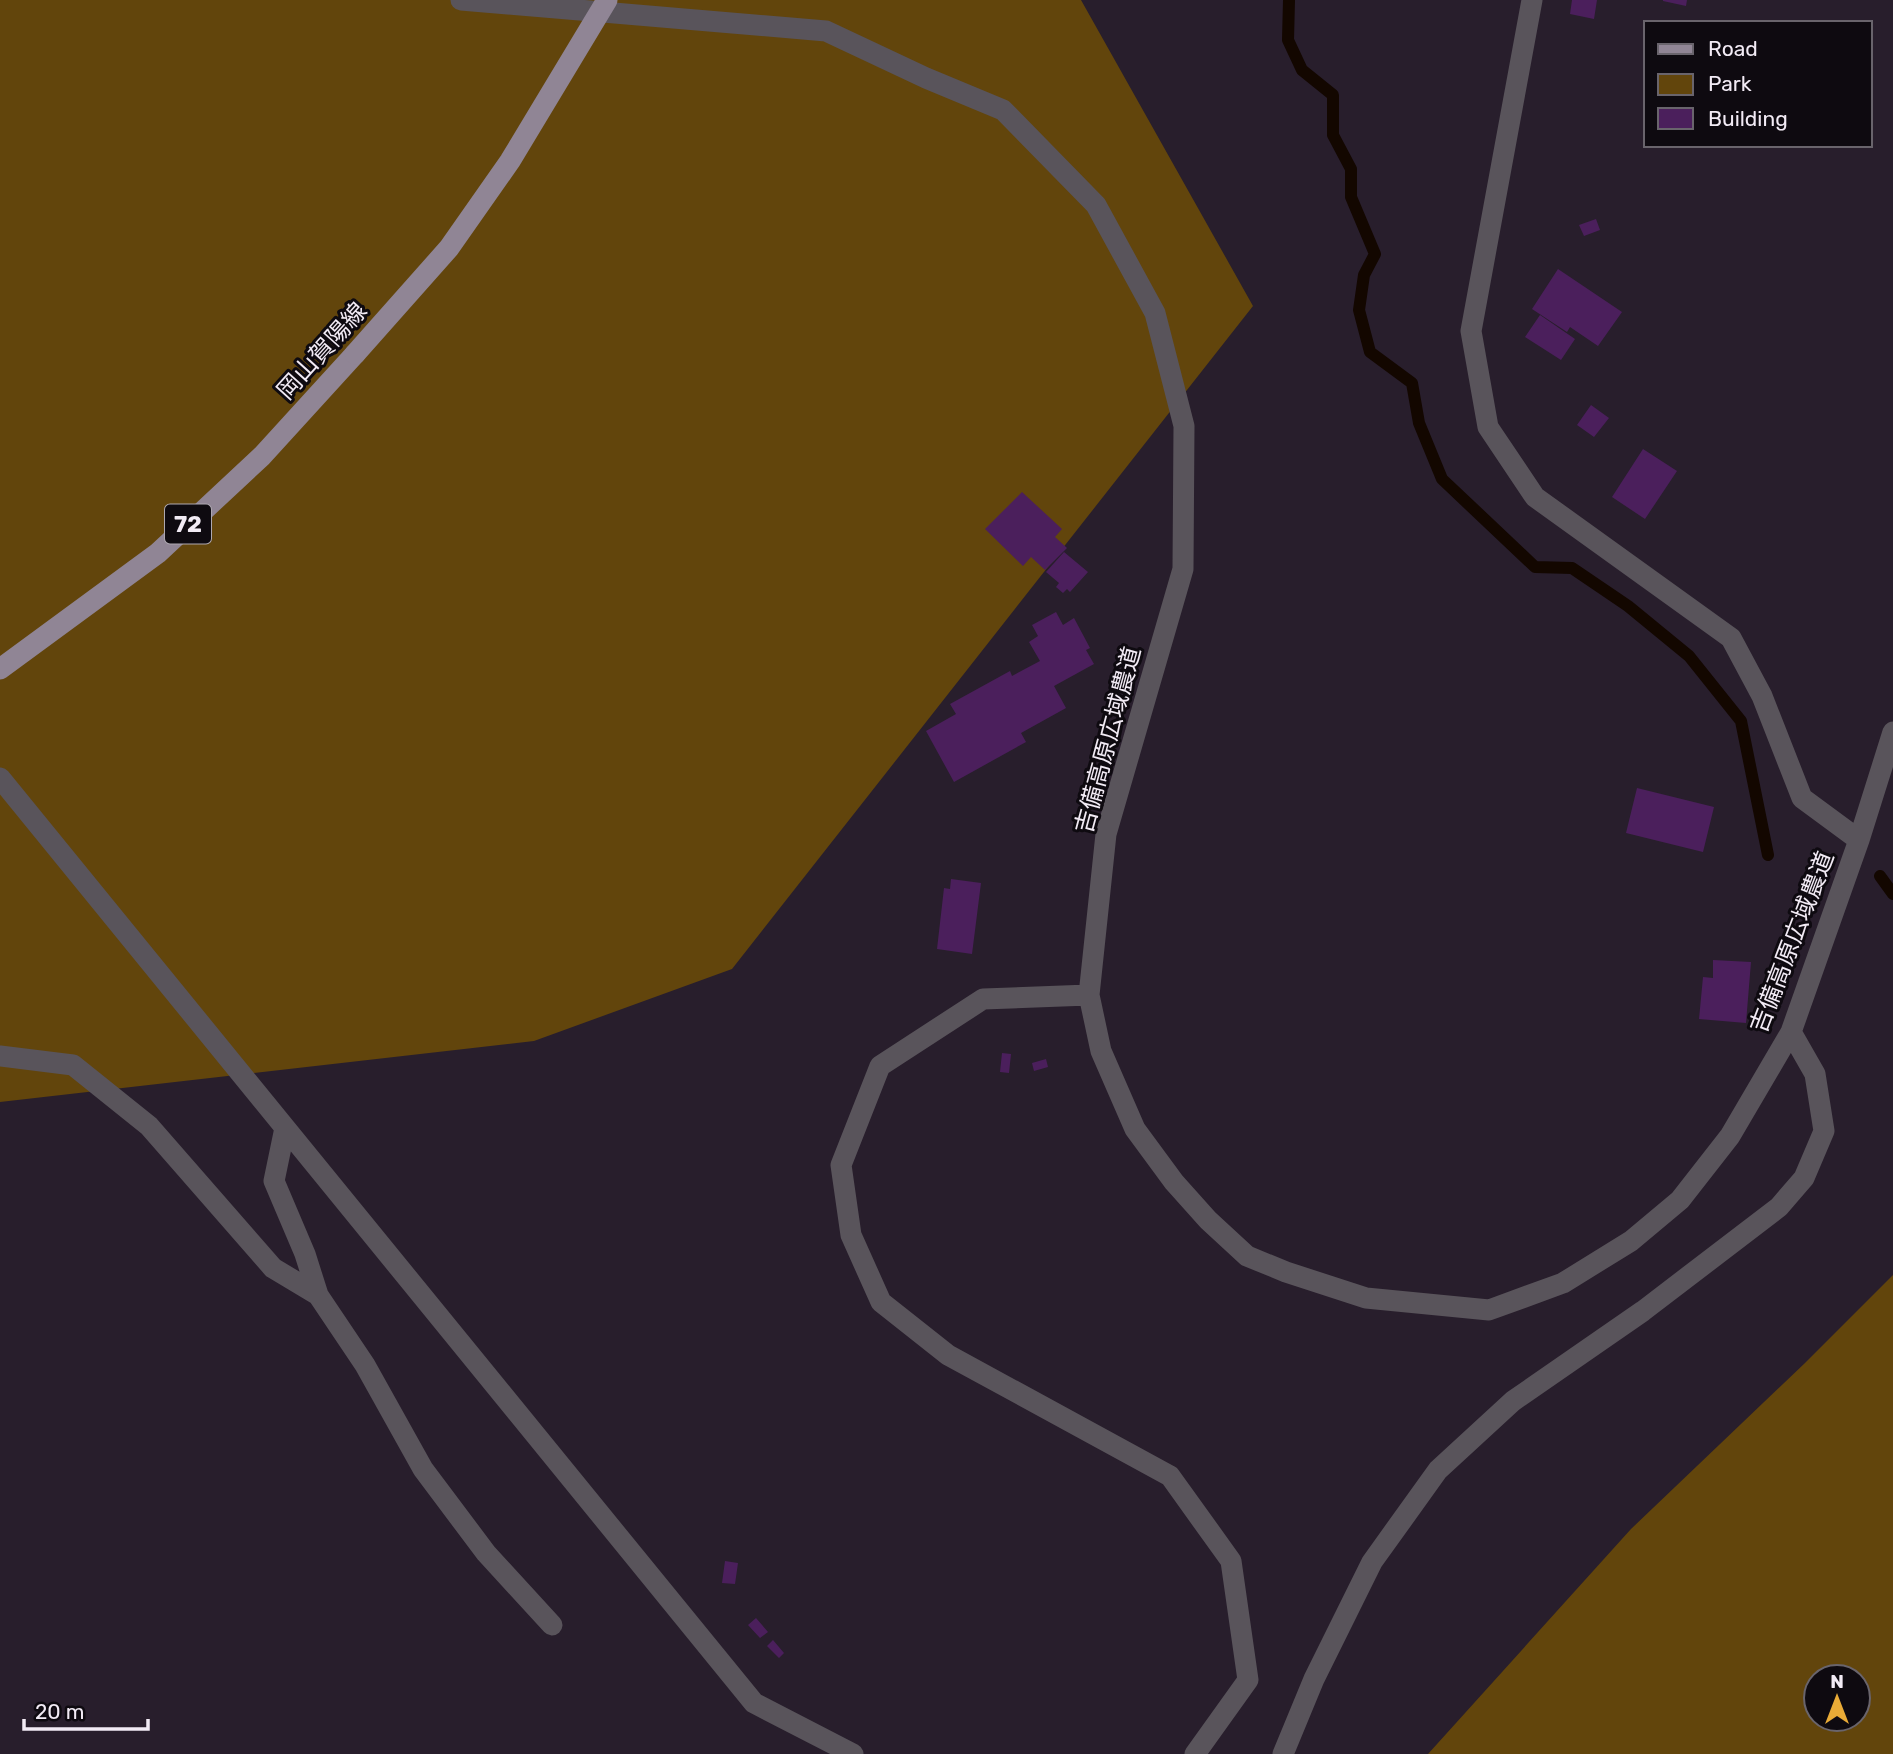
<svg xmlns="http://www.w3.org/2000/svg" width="1893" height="1754" font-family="Rubik,'Noto Sans JP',sans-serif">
	<rect width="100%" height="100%" fill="#281e2c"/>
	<path fill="#62450c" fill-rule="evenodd" d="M0 0H1081L1253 306 732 969 534 1041 0 1102Z
		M1893 1275V1754H1428L1631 1529 1805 1363ZM1816 1677H1858V1719H1816Z"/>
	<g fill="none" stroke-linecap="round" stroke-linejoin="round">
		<path stroke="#130700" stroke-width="12" d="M1289 0 1288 40 1302 70 1333 95V135L1351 169V197L1375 254 1364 275 1359 310 1370 352 1412 383 1419 423 1442 479 1535 567 1572 568 1628 606 1689 656 1741 721 1768 855
			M1880 876 1893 894"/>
	</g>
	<path fill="#4b1f5c" d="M1572 0H1597L1594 19 1570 14Z
		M1663 0H1687L1686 6 1663 1Z
		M1596 219 1600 230 1584 236 1579 225Z
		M1558 269 1622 312 1598 346 1570 327 1567 332 1532 309Z
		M1540 315 1575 339 1561 360 1525 337Z
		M1591 405 1609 418 1594 437 1577 425Z
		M1643 449 1677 471 1645 519 1612 497Z
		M1022 492 1062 529 1055 537 1067 548 1045 570 1031 557 1023 566 985 529Z
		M1064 552 1088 572 1070 592 1067 589 1063 593 1056 587 1059 583 1046 572Z
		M1056 612 1063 625 1074 618 1090 648 1086 650 1094 664 1054 686 1066 708 1021 733 1026 742 954 782 926 731 956 714 950 704 1010 671 1012 676 1040 661 1029 642 1038 636 1032 625Z
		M1637 788 1714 807 1703 852 1626 833Z
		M951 879 981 883 972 954 937 949 944 888 950 889Z
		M1713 960 1751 962 1746 1023 1699 1019 1703 977 1713 978Z
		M1002 1053 1011 1054 1009 1073 1000 1072Z
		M1046 1059 1048 1067 1034 1071 1032 1063Z
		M725 1561 738 1563 735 1584 722 1583Z
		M756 1618 768 1632 760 1638 748 1625Z
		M773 1640 784 1653 779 1658 767 1646Z"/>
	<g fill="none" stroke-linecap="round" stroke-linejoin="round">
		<path stroke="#59545b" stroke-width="21" d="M461 0 826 31 926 78 1003 110 1096 205 1155 313 1184 426 1183 569 1106 834 1089 995 1101 1051 1135 1129 1174 1182 1208 1220 1247 1256 1286 1272 1366 1298 1489 1310 1563 1283 1631 1241 1680 1200 1730 1136 1791 1032 1859 840 1893 732
			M1532 0 1471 331 1488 427 1535 497 1731 638 1762 696 1802 798 1859 840
			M0 778 754 1703 853 1754
			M1089 995 983 999 880 1066 841 1165 851 1235 881 1302 948 1355 1170 1476 1231 1561 1248 1680 1195 1754
			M0 1056 73 1065 149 1126 273 1268 318 1295 305 1254 274 1181 285 1128
			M318 1295 365 1365 423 1469 486 1553 552 1625
			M1283 1754 1314 1679 1372 1562 1438 1470 1513 1401 1643 1311 1779 1207 1804 1178 1824 1131 1815 1074 1791 1032"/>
		<path stroke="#908595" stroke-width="21" d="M0 669 158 553 262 456 355 354"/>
		<path stroke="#908595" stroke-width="21" d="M355 354 449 248 510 161 607 0"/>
	</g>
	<g text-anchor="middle" stroke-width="6" stroke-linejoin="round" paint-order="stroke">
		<rect fill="#0e0a10" stroke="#aea8b0" stroke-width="2" x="165" y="504.5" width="46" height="39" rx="5"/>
		<g font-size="23" font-weight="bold" fill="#f2ebf5">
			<text x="188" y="532">72</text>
		</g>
		<g font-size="24" fill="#f2ebf5" stroke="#0e0a10">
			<text transform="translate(322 351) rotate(-48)" y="8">岡山賀陽線</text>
			<text transform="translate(1108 740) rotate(-75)" y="8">吉備高原広域農道</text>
			<text transform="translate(1792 942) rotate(-69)" y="8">吉備高原広域農道</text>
		</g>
	</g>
	<rect x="1644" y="21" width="228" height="126" fill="#0e0a10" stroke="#69646c" stroke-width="2"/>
	<rect x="1658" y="44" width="35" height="10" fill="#908595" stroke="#69646c" stroke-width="2"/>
	<text x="1708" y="56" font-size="21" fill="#f2ebf5">Road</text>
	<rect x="1658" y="74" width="35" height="21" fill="#62450c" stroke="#69646c" stroke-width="2"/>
	<text x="1708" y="91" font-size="21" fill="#f2ebf5">Park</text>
	<rect x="1658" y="108" width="35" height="21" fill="#4b1f5c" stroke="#69646c" stroke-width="2"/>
	<text x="1708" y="126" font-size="21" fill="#f2ebf5">Building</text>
	<g transform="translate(1837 1698)"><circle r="33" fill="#0e0a10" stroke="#69646c" stroke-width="2"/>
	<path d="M0-5L12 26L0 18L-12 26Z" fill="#e9ab37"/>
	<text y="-10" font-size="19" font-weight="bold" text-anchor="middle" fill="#f2ebf5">N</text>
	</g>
	<path d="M24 1719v10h124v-10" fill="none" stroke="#f2ebf5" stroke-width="3.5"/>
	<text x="35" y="1719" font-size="21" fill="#f2ebf5" stroke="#0e0a10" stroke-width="5" paint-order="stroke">20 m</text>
</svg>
